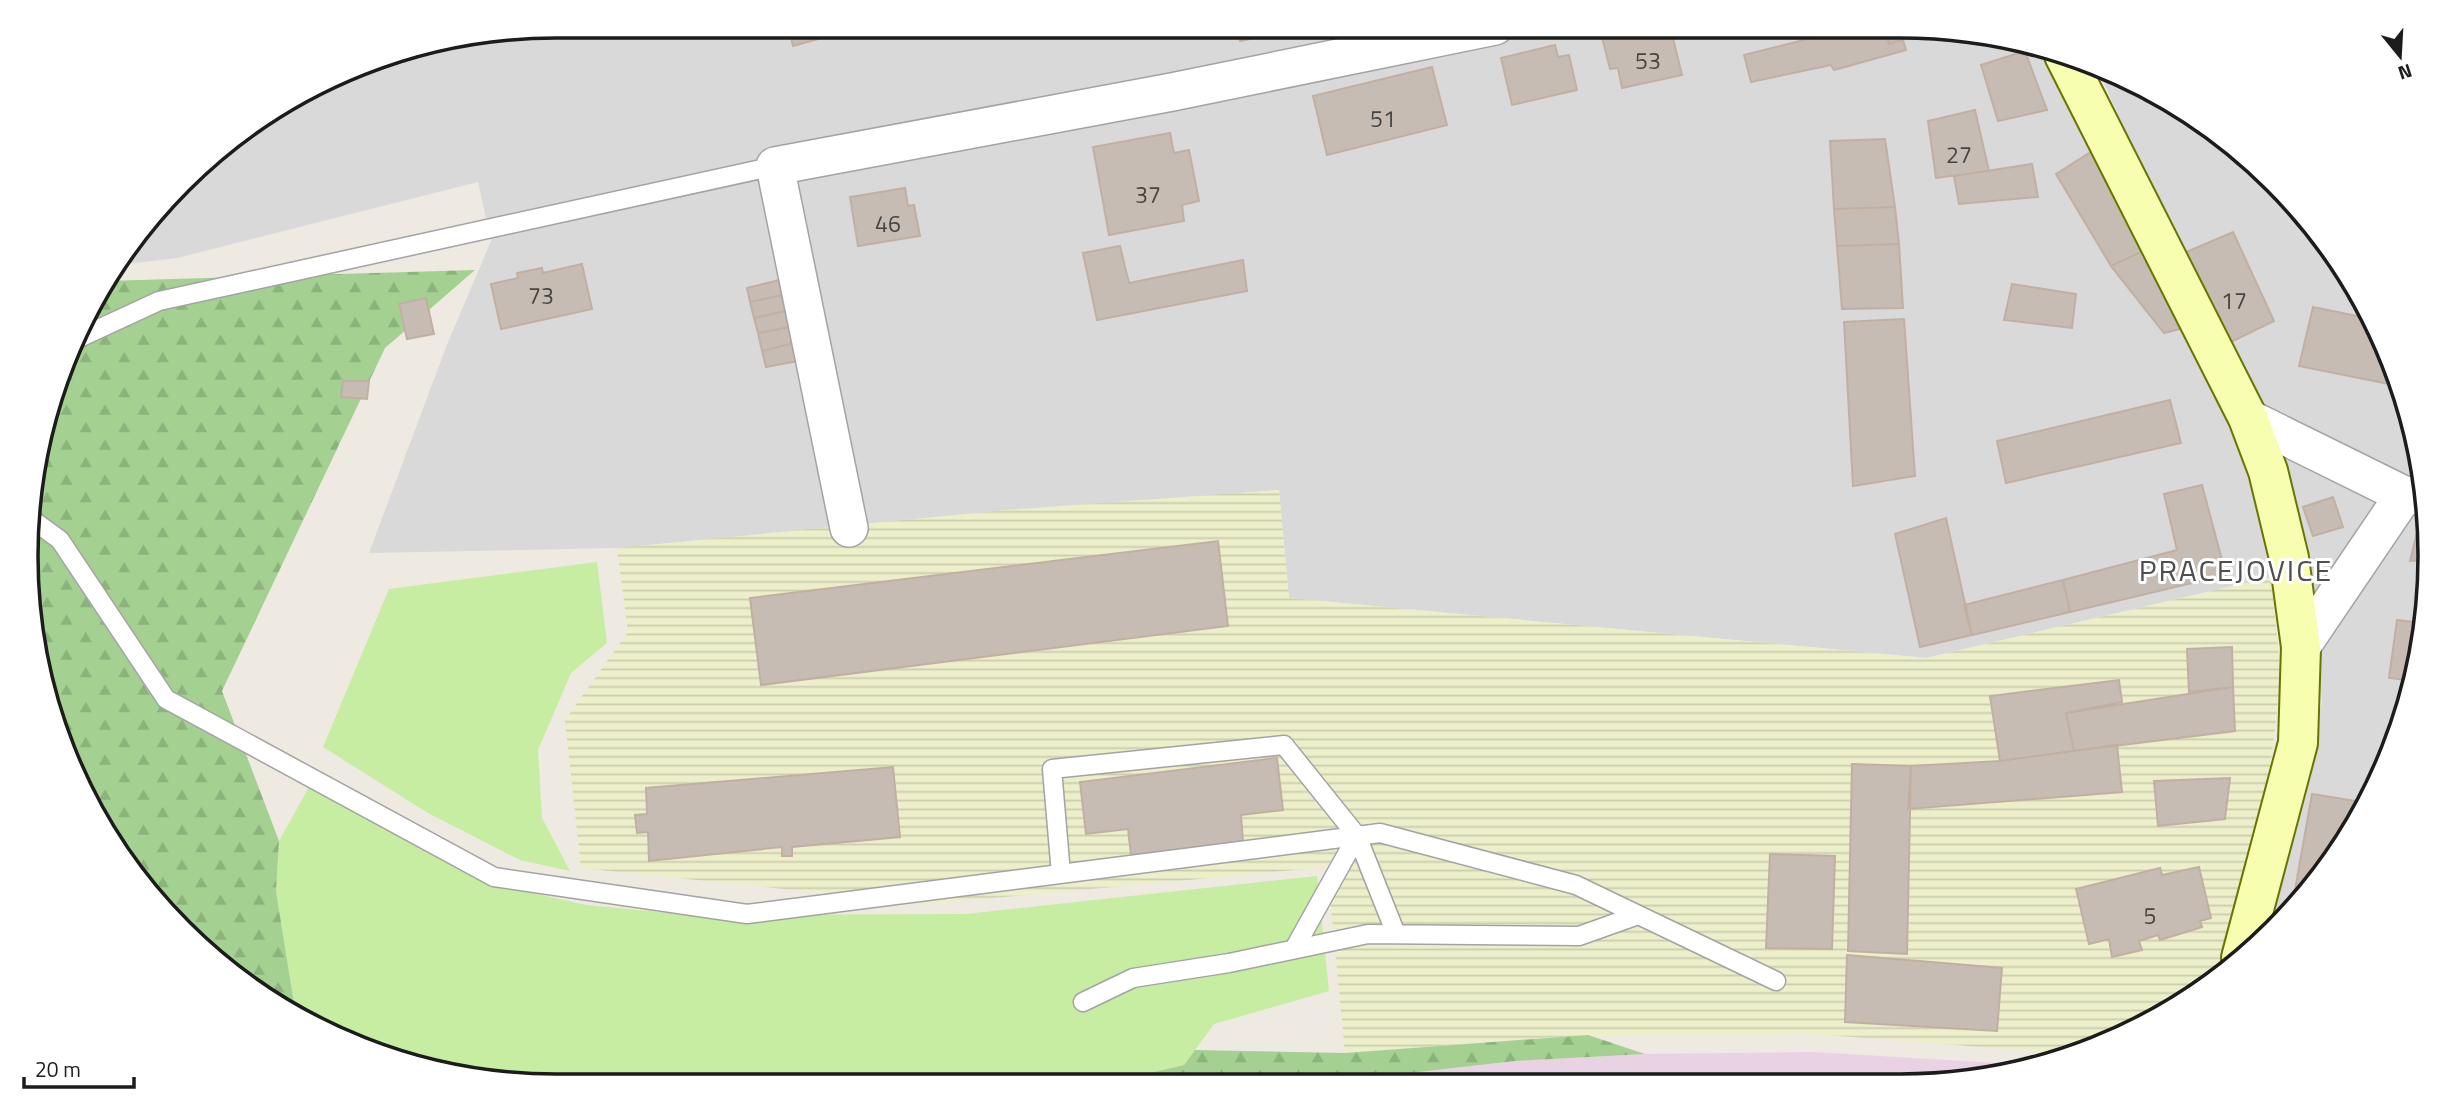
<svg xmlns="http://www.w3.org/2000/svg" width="2456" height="1112" font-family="'Titillium Web',sans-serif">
	<defs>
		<pattern id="farmland-rules" width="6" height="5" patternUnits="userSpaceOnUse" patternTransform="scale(1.75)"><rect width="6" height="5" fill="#ecefca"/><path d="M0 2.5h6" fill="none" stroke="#caccad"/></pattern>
		<pattern id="forest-firs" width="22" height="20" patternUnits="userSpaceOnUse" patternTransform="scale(1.75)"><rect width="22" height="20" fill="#a4d192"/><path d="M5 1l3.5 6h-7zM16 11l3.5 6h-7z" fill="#8db37d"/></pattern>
	</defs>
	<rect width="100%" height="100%" fill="#eeeae1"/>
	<path fill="#dad9d9" d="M556 26H1900L2003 36 2046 50 2233 431 2268 542 2271 577 1926 658 1289 598 1279 490 617 548 369 553 446 347 491 241 478 182 177 258 118 265 207 157 291 97 385 54Z
		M2096 65 2194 115 2274 181 2340 261 2389 353 2419 452 2430 556 2420 659 2390 758 2321 878 2268 931 2322 703 2315 622 2222 350Z"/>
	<path fill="#e8d2e3" d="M1813 1052 2030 1065 1970 1081 1322 1083 1515 1061 1645 1054Z"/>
	<path fill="url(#farmland-rules)" d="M1279 490 1289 598 1926 658 2271 577 2281 677 2266 803 2216 980 2103 1045 2072 1054 1812 1034 1588 1035 1345 1053 1327 867 930 904 581 868 565 720 628 632 617 548 1007 510Z"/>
	<path fill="#c6eda2" d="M597 562 607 643 571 673 538 750 542 818 570 871 520 860 428 813 323 747 389 589Z
		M310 785 492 884 586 905 691 915 966 914 1317 876 1329 991 1214 1024 1184 1065 1102 1084 556 1086 452 1075 354 1046 295 1009 276 891 279 841Z"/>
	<path fill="url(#forest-firs)" d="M475 270 385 348 222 691 279 841 276 891 295 1009 207 955 97 821 36 659 26 556 36 453 97 291 106 281Z
		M1588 1035 1645 1054 1515 1061 1322 1083 1102 1084 1184 1065 1195 1050 1345 1053Z"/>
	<path fill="#c6bcb4" stroke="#c1b0a2" stroke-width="2" d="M788 26H834L836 34 793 46Z
		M1237 26H1289L1290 31 1240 41Z
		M1343 26H1366L1368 32 1345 36Z
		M1366 26H1389L1390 28 1368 32Z
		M1650 26H1670L1682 75 1622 88 1618 68 1610 69 1602 37Z
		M1859 26H1884L1889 44 1903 40 1906 50 1834 70 1831 65 1751 82 1744 55Z
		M1884 26 1920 28 1921 33 1889 44Z
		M1555 45 1558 57 1569 55 1577 90 1512 105 1501 58Z
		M2025 51 2047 110 1998 121 1981 65Z
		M1432 67 1447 125 1327 155 1313 96Z
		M1975 110 1989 171 1936 178 1928 121Z
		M1170 133 1174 153 1189 150 1199 201 1182 205 1184 221 1109 235 1093 147Z
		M1885 139 1895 207 1834 209 1830 141Z
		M2094 150 2149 248 2111 266 2056 174Z
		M2032 164 2038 197 1959 204 1954 176Z
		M905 188 908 206 914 205 920 236 858 246 850 197Z
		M1895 207 1899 244 1837 246 1834 209Z
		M2233 232 2274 321 2227 344 2184 253Z
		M1899 244 1903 308 1842 309 1837 246Z
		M1120 246 1129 283 1243 260 1247 291 1097 320 1083 253Z
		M2149 248 2187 327 2164 333 2111 266Z
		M582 264 592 309 501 329 491 284 518 278 517 273 542 268 543 273Z
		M779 280 782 295 750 302 747 288Z
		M2012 284 2076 294 2072 328 2004 320Z
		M782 295 786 311 754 318 750 302Z
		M426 298 434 334 407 339 399 304Z
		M2313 307 2371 319 2389 353 2396 375 2394 385 2299 366Z
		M786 311 790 327 758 333 754 318Z
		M1904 319 1915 476 1853 486 1844 322Z
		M790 327 794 343 762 351 758 333Z
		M794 343 798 361 766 367 762 351Z
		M343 381H369L367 399 341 397Z
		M2170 400 2181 443 2006 483 1997 441Z
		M2202 485 2226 575 2070 612 2063 580 2177 550 2164 494Z
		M2333 497 2343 527 2313 536 2303 507Z
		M1946 518 1972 635 1920 647 1895 534Z
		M2426 519 2429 560 2410 561 2420 520Z
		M1218 541 1228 626 761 685 750 598Z
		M2063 580 2070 612 1972 635 1964 605Z
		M2397 620 2423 623 2420 659 2413 681 2389 678Z
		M2232 647 2233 687 2189 692 2187 649Z
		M2119 680 2122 702 2066 713 2074 751 2000 761 1990 696Z
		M2233 687 2235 731 2074 751 2066 713Z
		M2117 745 2122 792 1908 809 1911 766 2000 761Z
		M1277 758 1283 810 1241 815 1243 842 1131 855 1128 829 1086 834 1080 782Z
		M1852 764 1911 766 1907 954 1848 951Z
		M893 767 900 837 792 847V856H782V847L649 861 648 832 637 833 635 815 647 814 646 788Z
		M2230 778 2225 819 2158 826 2154 781Z
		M2312 794 2356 801 2352 823 2321 878 2292 907Z
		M1770 854 1835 856 1832 949 1766 948Z
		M2199 867 2211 918 2200 921 2202 927 2160 940 2158 935 2139 941 2142 950 2112 957 2109 939 2089 944 2076 889 2160 868 2162 875Z
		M1847 955 2002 968 1997 1031 1845 1022Z"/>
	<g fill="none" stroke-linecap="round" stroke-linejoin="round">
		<g stroke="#a3a3a3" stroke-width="21">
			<path id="lane" d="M79 338 159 301 775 166
				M30 518 60 540 166 699 494 877 747 914 1380 833 1576 885 1776 981
				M1061 874 1052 769 1284 745 1357 836 1396 934
				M1294 949 1357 836
				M1083 1002 1133 978 1229 963 1368 934 1579 936 1638 915"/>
		</g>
		<g stroke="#a3a3a3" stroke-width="40">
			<path id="street" d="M2248 418 2404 495 2424 496
				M849 528 775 166 1172 92 1495 26
				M2301 647 2404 495"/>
		</g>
		<g stroke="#677600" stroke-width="42">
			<path id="secondary" d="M2064 55 2248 418 2268 471 2289 558 2301 647 2298 743 2241 958"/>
		</g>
		<use href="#lane" stroke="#fff" stroke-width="18"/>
		<use href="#street" stroke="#fff" stroke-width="37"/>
		<use href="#secondary" stroke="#f8feaf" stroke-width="38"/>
	</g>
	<g text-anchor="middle" stroke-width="6" stroke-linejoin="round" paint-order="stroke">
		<g font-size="23" fill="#464442">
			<text x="1648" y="69">53</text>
			<text x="1383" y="127">51</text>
			<text x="1959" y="163">27</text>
			<text x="1148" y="203">37</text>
			<text x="888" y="232">46</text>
			<text x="541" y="304">73</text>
			<text x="2234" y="309">17</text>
			<text x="2150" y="924">5</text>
		</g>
		<g font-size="30" letter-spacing="2" fill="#4f4f4f" stroke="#fff">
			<text x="2236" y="581">PRACEJOVICE</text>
		</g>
	</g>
	<path d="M0 0H2456V1112H0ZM556 38H1900A518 518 0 0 1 2418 556V556A518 518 0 0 1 1900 1074H556A518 518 0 0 1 38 556V556A518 518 0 0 1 556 38Z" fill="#fff" fill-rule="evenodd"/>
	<path fill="none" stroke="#1c1c1c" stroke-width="3.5" d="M556 38H1900A518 518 0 0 1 2418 556V556A518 518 0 0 1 1900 1074H556A518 518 0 0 1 38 556V556A518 518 0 0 1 556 38Z"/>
	<g transform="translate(2400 56) rotate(162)" stroke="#ffffff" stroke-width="5" paint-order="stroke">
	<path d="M0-5L12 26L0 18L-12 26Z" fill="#1c1c1c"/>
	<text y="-10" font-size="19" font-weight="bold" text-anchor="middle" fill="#1c1c1c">N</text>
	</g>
	<path d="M24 1077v10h110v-10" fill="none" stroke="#1c1c1c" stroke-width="3.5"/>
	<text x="35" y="1077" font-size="21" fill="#1c1c1c" stroke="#ffffff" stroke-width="5" paint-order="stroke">20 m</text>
</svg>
